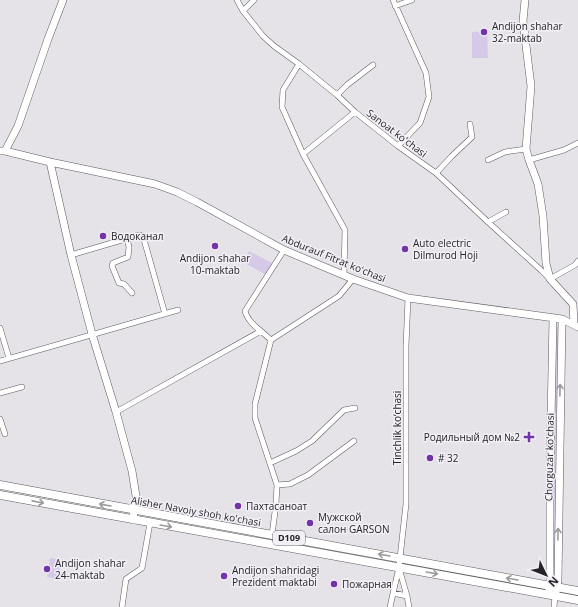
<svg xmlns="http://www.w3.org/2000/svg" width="578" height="607" font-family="'Open Sans',sans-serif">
	<rect width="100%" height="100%" fill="#e5e2e8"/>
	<path fill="#d6c9e7" d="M487 31 488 58H472V32Z
		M249 251 272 263 266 275 243 262Z
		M555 326 560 327 556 564 552 563Z
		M50 558 62 560 58 579 47 577Z"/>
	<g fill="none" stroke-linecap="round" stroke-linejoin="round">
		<g stroke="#5d5a60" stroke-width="6">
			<path id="street" d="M237 0 243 11 263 36 274 46 299 64 337 95 355 112 398 146 436 173 488 222 542 271 550 279 575 265 578 261
				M393 0 412 42 426 73 429 97 420 123 398 146
				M395 6 412 0
				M243 11 254 0
				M299 64 283 90 282 107 303 154 345 230 344 275
				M337 95 347 85 373 65
				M303 154 355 112
				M488 160 505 152 526 149
				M529 160 564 150 578 143
				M436 173 452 156 472 137 470 124
				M488 222 506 212
				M127 239 129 247 128 257 113 263 112 266 119 283 124 284 132 293
				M71 255 139 235 143 236 165 314
				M0 328 9 358
				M261 331C255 327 247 319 245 311L284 250
				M0 361 178 310
				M0 393 22 387
				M116 412 261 331 271 340
				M0 419 5 434
				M270 463 296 451 312 441 344 410 355 408
				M277 485 290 484 308 475 354 441
				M272 535 276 504 277 485 255 418V404L271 340 339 296 353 279
				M399 568 407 596 409 607
				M393 593 407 596
				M122 607 126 579 142 568 150 523
				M390 607 399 567 406 504V346L408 298
				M554 607 555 596"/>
		</g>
		<g stroke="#5d5a60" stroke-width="8">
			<path id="secondary" d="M525 0 523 21 531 86 526 149 529 160 538 184 543 216 546 263 550 279 573 304 574 324
				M0 151H5L50 162 155 184 177 192 197 202 284 250 353 279 408 298 562 319 578 327
				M5 151 18 126 48 39 63 0
				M50 162 71 255 92 334 116 412 132 471 137 502 134 510 133 520
				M556 592 558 580 562 319
				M548 594 550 586V472L553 318"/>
		</g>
		<g stroke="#5d5a60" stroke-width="9">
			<path id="primary" d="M0 485 578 591
				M0 495 578 600"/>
		</g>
		<use href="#street" stroke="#fff" stroke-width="5"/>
		<use href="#secondary" stroke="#fff" stroke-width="7"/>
		<use href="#primary" stroke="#fff" stroke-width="8"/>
	</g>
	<defs><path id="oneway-shaft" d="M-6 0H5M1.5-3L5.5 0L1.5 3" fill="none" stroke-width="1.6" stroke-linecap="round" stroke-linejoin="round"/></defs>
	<g stroke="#9c9c9d">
		<use href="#oneway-shaft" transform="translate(560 390) rotate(-89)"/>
		<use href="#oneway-shaft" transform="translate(38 502) rotate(11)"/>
		<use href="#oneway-shaft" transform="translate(105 505) rotate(-170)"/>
		<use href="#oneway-shaft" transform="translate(166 526) rotate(10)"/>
		<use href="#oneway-shaft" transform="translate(558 534) rotate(-89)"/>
		<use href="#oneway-shaft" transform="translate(384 555) rotate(-170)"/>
		<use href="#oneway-shaft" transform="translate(432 573) rotate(10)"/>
		<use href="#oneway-shaft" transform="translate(512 579) rotate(-170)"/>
	</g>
	<g fill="#7234a9" stroke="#f2eff6" stroke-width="1.5">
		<circle cx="484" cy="32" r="4"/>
		<circle cx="103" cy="236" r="4"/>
		<circle cx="215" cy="246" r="4"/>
		<circle cx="405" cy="249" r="4"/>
		<path d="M527 431h4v4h4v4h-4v4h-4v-4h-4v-4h4z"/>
		<circle cx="430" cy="458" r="4"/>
		<circle cx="238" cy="506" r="4"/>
		<circle cx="310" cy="523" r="4"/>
		<circle cx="47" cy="569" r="4"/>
		<circle cx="224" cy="576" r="4"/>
		<circle cx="334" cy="584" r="4"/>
	</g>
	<g text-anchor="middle" stroke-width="3" stroke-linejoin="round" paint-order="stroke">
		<rect fill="#f2eff6" stroke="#626064" stroke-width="1" x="273" y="531" width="32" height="14" rx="3"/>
		<g font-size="9" font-weight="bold" fill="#242325">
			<text x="289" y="541">D109</text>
		</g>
		<g font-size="10" fill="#242325" stroke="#f2eff6" text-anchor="start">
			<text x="492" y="30">Andijon shahar<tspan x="492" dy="12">32-maktab</tspan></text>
			<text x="111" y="240">Водоканал</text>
			<text x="413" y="247">Auto electric<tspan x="413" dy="12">Dilmurod Hoji</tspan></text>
			<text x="215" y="262" text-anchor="middle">Andijon shahar<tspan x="215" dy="12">10-maktab</tspan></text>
			<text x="520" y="441" text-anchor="end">Родильный дом №2</text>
			<text x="438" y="462"># 32</text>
			<text x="246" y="510">Пахтасаноат</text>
			<text x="318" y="521">Мужской<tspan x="318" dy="12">салон GARSON</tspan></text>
			<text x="55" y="567">Andijon shahar<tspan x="55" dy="12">24-maktab</tspan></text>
			<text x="232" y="574">Andijon shahridagi<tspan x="232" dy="12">Prezident maktabi</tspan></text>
			<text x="342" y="588">Пожарная</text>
		</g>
		<g font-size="10" fill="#242325" stroke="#f2eff6">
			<text transform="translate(397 133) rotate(37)" y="4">Sanoat koʻchasi</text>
			<text transform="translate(334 258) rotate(22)" y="4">Abdurauf Fitrat koʻchasi</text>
			<text transform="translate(397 428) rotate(-90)" y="4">Tinchlik kо‘chasi</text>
			<text transform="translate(549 457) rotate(-89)" y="4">Chorguzar ko'chasi</text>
			<text transform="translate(196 511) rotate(10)" y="4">Alisher Navoiy shoh ko'chasi</text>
		</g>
	</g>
	<g transform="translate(546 575) rotate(133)" stroke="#f2eff6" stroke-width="3" paint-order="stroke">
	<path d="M0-3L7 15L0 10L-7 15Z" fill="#242325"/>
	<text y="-6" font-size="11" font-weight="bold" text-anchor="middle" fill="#242325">N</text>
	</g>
</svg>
